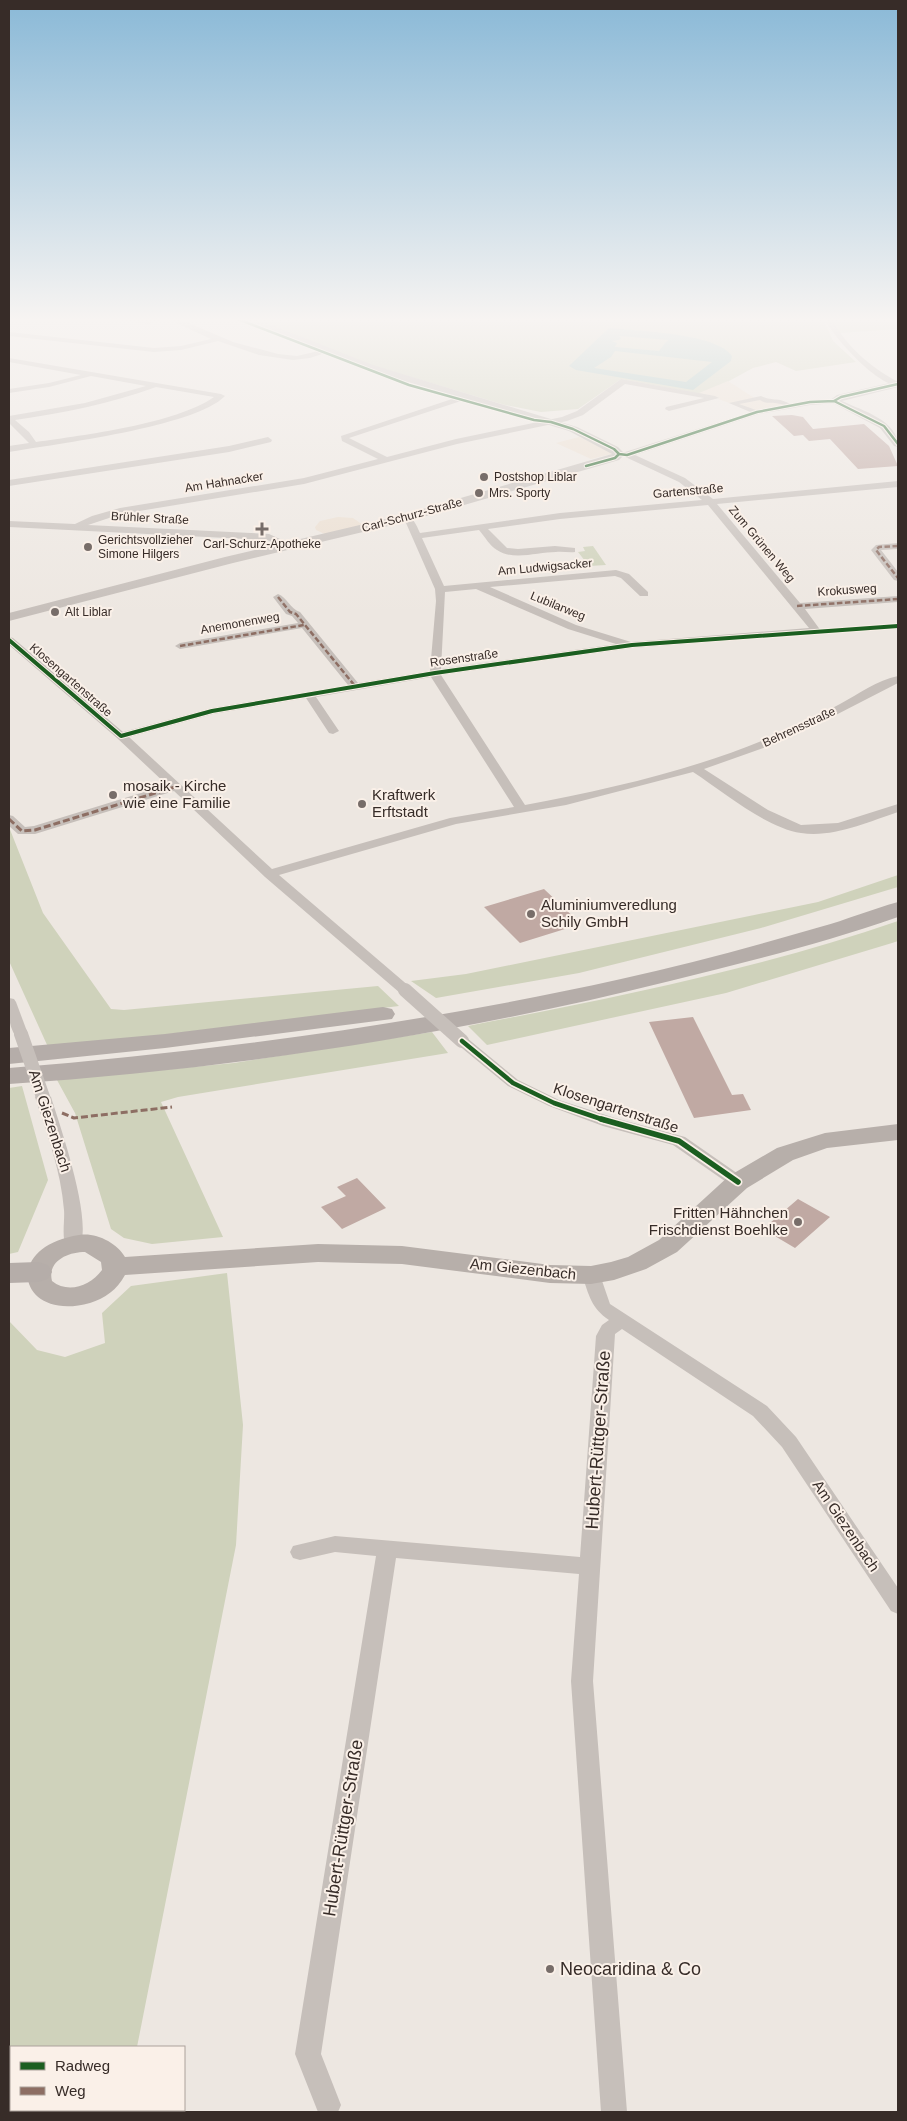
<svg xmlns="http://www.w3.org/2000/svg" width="907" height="2121" font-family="Helvetica,sans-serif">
	<rect width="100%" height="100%" fill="#ede7e1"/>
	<path fill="#cfd2bb" d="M252 318H823L833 341 856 362 796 371 776 362 753 368 729 381 722 398 621 379 578 409 541 412 505 405 371 365Z
		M832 318H898V329L840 333Z
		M593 546 606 565 589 566 578 552 585 551 583 547Z
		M9 827 43 913 111 1009 124 1010 378 986 399 1006 145 1037 48 1047 9 961Z
		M898 875V887L761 928 579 973 436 998 411 981 466 974 818 902Z
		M898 921V941L892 943 726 993 487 1045 468 1026C613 998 759 969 898 921Z
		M432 1032 448 1053 178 1097 161 1102 223 1237 152 1244 124 1238 111 1229 75 1113 57 1080 234 1063Z
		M22 1086 48 1180 18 1252 9 1254V1088Z
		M227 1273 243 1425 236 1545 137 2047H11V2110H124V2112H9V1321L37 1350 65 1357 105 1343 102 1313 131 1286Z"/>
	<path fill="#ebded0" d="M728 381 756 399 766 401 778 400 790 406 755 412 718 399 720 398 699 393Z
		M579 437 610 451 611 454 591 459 556 443Z
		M338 517 353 518 363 525 327 535 316 530 315 527 320 521Z"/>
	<path fill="#9dc0bd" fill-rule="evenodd" d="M609 328C636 331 717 333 732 356L731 361 693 390 576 370 569 366ZM619 336 669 340 666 342 659 351 615 347 617 343 612 341 619 340 621 338ZM615 351 712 362 686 382 594 368 611 357Z"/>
	<path fill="#c0a9a3" d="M792 415 803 417 813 429 864 424 889 446 898 466 858 469 830 439 809 441 803 435 794 436 772 416Z
		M544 889 581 924 520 943 484 907Z
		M693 1017 732 1095 743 1094 751 1110 694 1118 649 1022Z
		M357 1178 386 1208 342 1229 321 1207 346 1196 337 1187Z
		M798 1199 830 1217 795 1248 763 1229Z"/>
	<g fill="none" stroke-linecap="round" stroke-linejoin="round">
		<path fill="#c6bfba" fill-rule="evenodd" d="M761 396C773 402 779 396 793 406L755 414 729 403ZM760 400C767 405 775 401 784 405L756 410 739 404Z"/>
		<path fill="#c6bfba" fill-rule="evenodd" d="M106 318 147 320 177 318 233 342 278 354 297 356 327 349 331 351 310 358 293 360 259 355 218 341 181 350 154 352 9 336V332L154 348 181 346 211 339 168 319 147 324Z
			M824 318H832C844 345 872 368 898 382V386C876 384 834 338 824 318Z
			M9 358 221 394 225 396C195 427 55 444 9 452V446L29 443 9 423V416L85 403 146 386 91 376 49 387 9 393V389L49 383 81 375 9 362ZM156 387 214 397C175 424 84 435 36 442L29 432 15 420C63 413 110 404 156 387Z
			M621 379 715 396 719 398 669 411 665 409 666 407 704 398 625 384 583 415 567 421 457 444 304 484 121 514 88 525 269 534 291 544 293 546 288 549 267 540 9 527V521L75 524 92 516 120 508 304 478 378 459 342 441 341 436 464 395H467V399L349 438 387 457 456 439 562 417 577 411Z
			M834 399 838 401 837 403 810 405 759 414 635 455 685 478 713 499 898 481V487L717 504 800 603 898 596V602L805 609 821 631 816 634 632 648 441 675 525 805C605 790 689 771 764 740 790 730 816 717 840 704 859 694 877 680 898 676V683L828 719 772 745 704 769 768 810 801 825 838 823 898 804V812C868 822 833 838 801 833 764 827 724 792 693 772L566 805 456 824 279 875 410 987 412 990 410 993H400L265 877 174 791 35 834H18L9 826V815L13 816 25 827 34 826 167 785 117 738 9 645V637L13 638 123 732 212 708 348 685 302 628 180 649 175 646 180 643 298 623 292 616 286 614 273 597 278 594C287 597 290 609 300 612L358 683 430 671 436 601 435 589 406 523 400 518 402 516C412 514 416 524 420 533L560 513 702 500 679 482 619 454 754 411 810 400ZM708 505 809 628 631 642 576 625 490 587 615 576 621 578 640 596H648V592L629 574 616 570 444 586 422 538 479 530C485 537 490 546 497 550 513 561 538 552 556 552 562 551 569 553 575 552V548L555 546 518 549 507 548 488 529 560 519ZM476 589 568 629 616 644 441 669 445 592ZM431 677 514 807 450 818 272 869 129 737 213 714 306 698 329 733 333 734 339 731 316 697Z
			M268 437 272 440 271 442 229 452 9 486V480L229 446Z
			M898 543V549L881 550 898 572V581L894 580 871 550 876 545Z
			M9 998 14 999 16 1002 28 1034 26 1037H16C8 1025 8 1012 9 998Z
			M462 1037 467 1038 518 1080 559 1100 615 1118 685 1137 744 1178 746 1182 744 1186 738 1187 732 1186 673 1145 603 1126 549 1106 508 1086 457 1044 455 1041 457 1038Z
			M43 1092 48 1094 51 1097C60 1126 94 1223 79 1248L73 1250 67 1248C61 1239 65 1221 64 1210 61 1171 47 1134 35 1097L38 1094Z
			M591 1269 597 1271 600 1275 610 1304 767 1406 796 1437 898 1588V1614L891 1611 782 1447 753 1416 622 1329 615 1334 593 1681 627 2112H601L571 1681 579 1574 396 1558 321 2054 341 2105 338 2112H318L295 2054 376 1556 335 1552 300 1560 293 1558 290 1552 293 1546 335 1536 580 1557 596 1336 602 1325 609 1320C591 1308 589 1295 582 1275L585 1271Z"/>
		<path fill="#c6bfba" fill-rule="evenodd" d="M240 318H254L373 365 577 427 618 447 625 454 619 460 409 521 233 563 9 621V613L225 557 402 515 612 454 569 431 365 369Z
			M898 381V387L842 401C863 411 898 420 898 447L894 446 880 428 829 401 837 395Z"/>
		<path fill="#b7afaa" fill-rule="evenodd" d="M898 1124V1140L827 1148 793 1160 747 1188 677 1252 646 1269 614 1280 591 1284 550 1283 402 1264 318 1262 125 1275C117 1290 105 1298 90 1303 19 1323 0 1247 79 1235 96 1232 117 1243 125 1257L318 1244 402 1246 550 1265 591 1266 611 1262 628 1257 659 1240 729 1176 777 1148 825 1133ZM85 1252 101 1262 102 1270C90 1286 68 1294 52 1281 47 1261 68 1252 85 1252Z"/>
		<path fill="#b5ada9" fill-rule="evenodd" d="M898 902V917C824 943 747 962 670 981 454 1035 231 1069 9 1084V1068C215 1051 419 1024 621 979 688 964 755 946 820 927 846 920 872 909 898 902Z
			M383 1007 392 1009 395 1014 392 1019 165 1048 9 1064V1048L165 1034Z
			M38 1262 48 1265 52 1272 48 1279 38 1282 9 1283V1263Z"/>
		<path stroke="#c6bfba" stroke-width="14" d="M405 990 462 1041
			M21 1034 43 1097"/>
		<path stroke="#8d6e63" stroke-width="2.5" stroke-dasharray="5.5 2.5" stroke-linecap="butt" d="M898 546 879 547 876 550 898 578
			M278 597 290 612 296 614 355 686
			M797 606 898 599
			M180 646 304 625"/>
		<path stroke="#8d6e63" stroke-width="3" stroke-dasharray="7 3" stroke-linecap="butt" d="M9 819 22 831 35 830 175 787
			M62 1113 74 1118 172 1107"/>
		<g stroke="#faf0e8" stroke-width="4.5">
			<path id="cycleway-far3" d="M235 318 409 385 534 420 551 422 573 429 614 449 619 454
				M834 401 884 426 898 444
				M586 466 615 458 619 454 627 455 757 412 810 402 834 401 841 397 898 384"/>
		</g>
		<g stroke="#faf0e8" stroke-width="6">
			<path id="cycleway-far2" d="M9 640 121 736 212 711 435 673 632 645 898 626"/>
		</g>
		<g stroke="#faf0e8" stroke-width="8">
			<path id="cycleway-far1" d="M462 1041 513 1083 554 1103 604 1120"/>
		</g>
		<g stroke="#faf0e8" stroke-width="9">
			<path id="cycleway" d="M601 1119 679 1141 738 1182"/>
		</g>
		<use href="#cycleway-far3" stroke="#1b5e20" stroke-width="2.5"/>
		<use href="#cycleway-far2" stroke="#1b5e20" stroke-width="4"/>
		<use href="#cycleway-far1" stroke="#1b5e20" stroke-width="4.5"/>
		<use href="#cycleway" stroke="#1b5e20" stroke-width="5.5"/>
	</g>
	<linearGradient id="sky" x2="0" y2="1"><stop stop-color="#8ab9d7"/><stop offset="0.52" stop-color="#f7f4f2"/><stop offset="1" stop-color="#f7f4f2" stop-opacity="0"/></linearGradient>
	<rect width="907" height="615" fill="url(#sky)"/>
	<g fill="#776d69" stroke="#faf0e8" stroke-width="2">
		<circle cx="484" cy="477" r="5"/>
		<circle cx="479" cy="493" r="5"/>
		<path d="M259.5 521.5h5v5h5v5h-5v5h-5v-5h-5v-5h5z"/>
		<circle cx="88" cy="547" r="5"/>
		<circle cx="55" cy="612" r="5"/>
		<circle cx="113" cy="795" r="5"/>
		<circle cx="362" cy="804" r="5"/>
		<circle cx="531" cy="914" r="5"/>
		<circle cx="798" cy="1222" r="5"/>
		<circle cx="550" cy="1969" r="5"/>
	</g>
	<g text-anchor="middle" stroke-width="4" stroke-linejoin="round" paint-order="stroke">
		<g font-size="12" fill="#372c28" stroke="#faf0e8" text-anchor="start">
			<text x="494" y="481">Postshop Liblar</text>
			<text x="489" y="497">Mrs. Sporty</text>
			<text x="98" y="544">Gerichtsvollzieher<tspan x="98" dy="14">Simone Hilgers</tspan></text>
			<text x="262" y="548" text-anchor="middle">Carl-Schurz-Apotheke</text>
			<text x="65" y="616">Alt Liblar</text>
		</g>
		<g font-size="12" fill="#372c28" stroke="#faf0e8">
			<text transform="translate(224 482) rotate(-9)" y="4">Am Hahnacker</text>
			<text transform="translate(688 491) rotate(-5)" y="4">Gartenstraße</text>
			<text transform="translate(412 515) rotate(-15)" y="4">Carl-Schurz-Straße</text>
			<text transform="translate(150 518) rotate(3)" y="4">Brühler Straße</text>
			<text transform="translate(762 544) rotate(50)" y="4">Zum Grünen Weg</text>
			<text transform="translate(545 567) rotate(-5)" y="4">Am Ludwigsacker</text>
			<text transform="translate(847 590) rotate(-4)" y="4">Krokusweg</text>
			<text transform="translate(558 606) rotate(22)" y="4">Lubilarweg</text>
			<text transform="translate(240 623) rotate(-10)" y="4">Anemonenweg</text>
			<text transform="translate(464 658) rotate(-8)" y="4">Rosenstraße</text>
			<text transform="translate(71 680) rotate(41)" y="4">Klosengartenstraße</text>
			<text transform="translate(799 727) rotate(-25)" y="4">Behrensstraße</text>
		</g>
		<g font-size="15" fill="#372c28" stroke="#faf0e8" text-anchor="start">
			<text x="123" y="791">mosaik - Kirche<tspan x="123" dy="17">wie eine Familie</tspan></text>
			<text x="372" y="800">Kraftwerk<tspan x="372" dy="17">Erftstadt</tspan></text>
			<text x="541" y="910">Aluminiumveredlung<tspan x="541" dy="17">Schily GmbH</tspan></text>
			<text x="788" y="1218" text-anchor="end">Fritten Hähnchen<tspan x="788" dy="17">Frischdienst Boehlke</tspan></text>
		</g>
		<g font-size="15" fill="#372c28" stroke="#faf0e8">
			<text transform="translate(616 1108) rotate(18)" y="5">Klosengartenstraße</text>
			<text transform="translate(50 1121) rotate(72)" y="5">Am Giezenbach</text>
			<text transform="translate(523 1269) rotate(6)" y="5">Am Giezenbach</text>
			<text transform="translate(846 1526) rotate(56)" y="5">Am Giezenbach</text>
		</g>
		<g font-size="18" fill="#372c28" stroke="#faf0e8">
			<text transform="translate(598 1440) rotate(-86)" y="6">Hubert-Rüttger-Straße</text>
			<text transform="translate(343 1828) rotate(-81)" y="6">Hubert-Rüttger-Straße</text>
		</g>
		<g font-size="18" fill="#372c28" stroke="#faf0e8" text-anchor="start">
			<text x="560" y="1975">Neocaridina &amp; Co</text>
		</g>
	</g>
	<rect width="907" height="2121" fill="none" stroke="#372c28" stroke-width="20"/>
	<rect x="10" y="2046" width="175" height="65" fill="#faf0e8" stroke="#aca29b"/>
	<rect x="20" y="2062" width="25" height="8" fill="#1b5e20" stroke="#aca29b"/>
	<text x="55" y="2071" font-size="15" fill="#372c28">Radweg</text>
	<rect x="20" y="2087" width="25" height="8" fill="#8d6e63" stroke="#aca29b"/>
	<text x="55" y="2096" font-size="15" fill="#372c28">Weg</text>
</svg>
